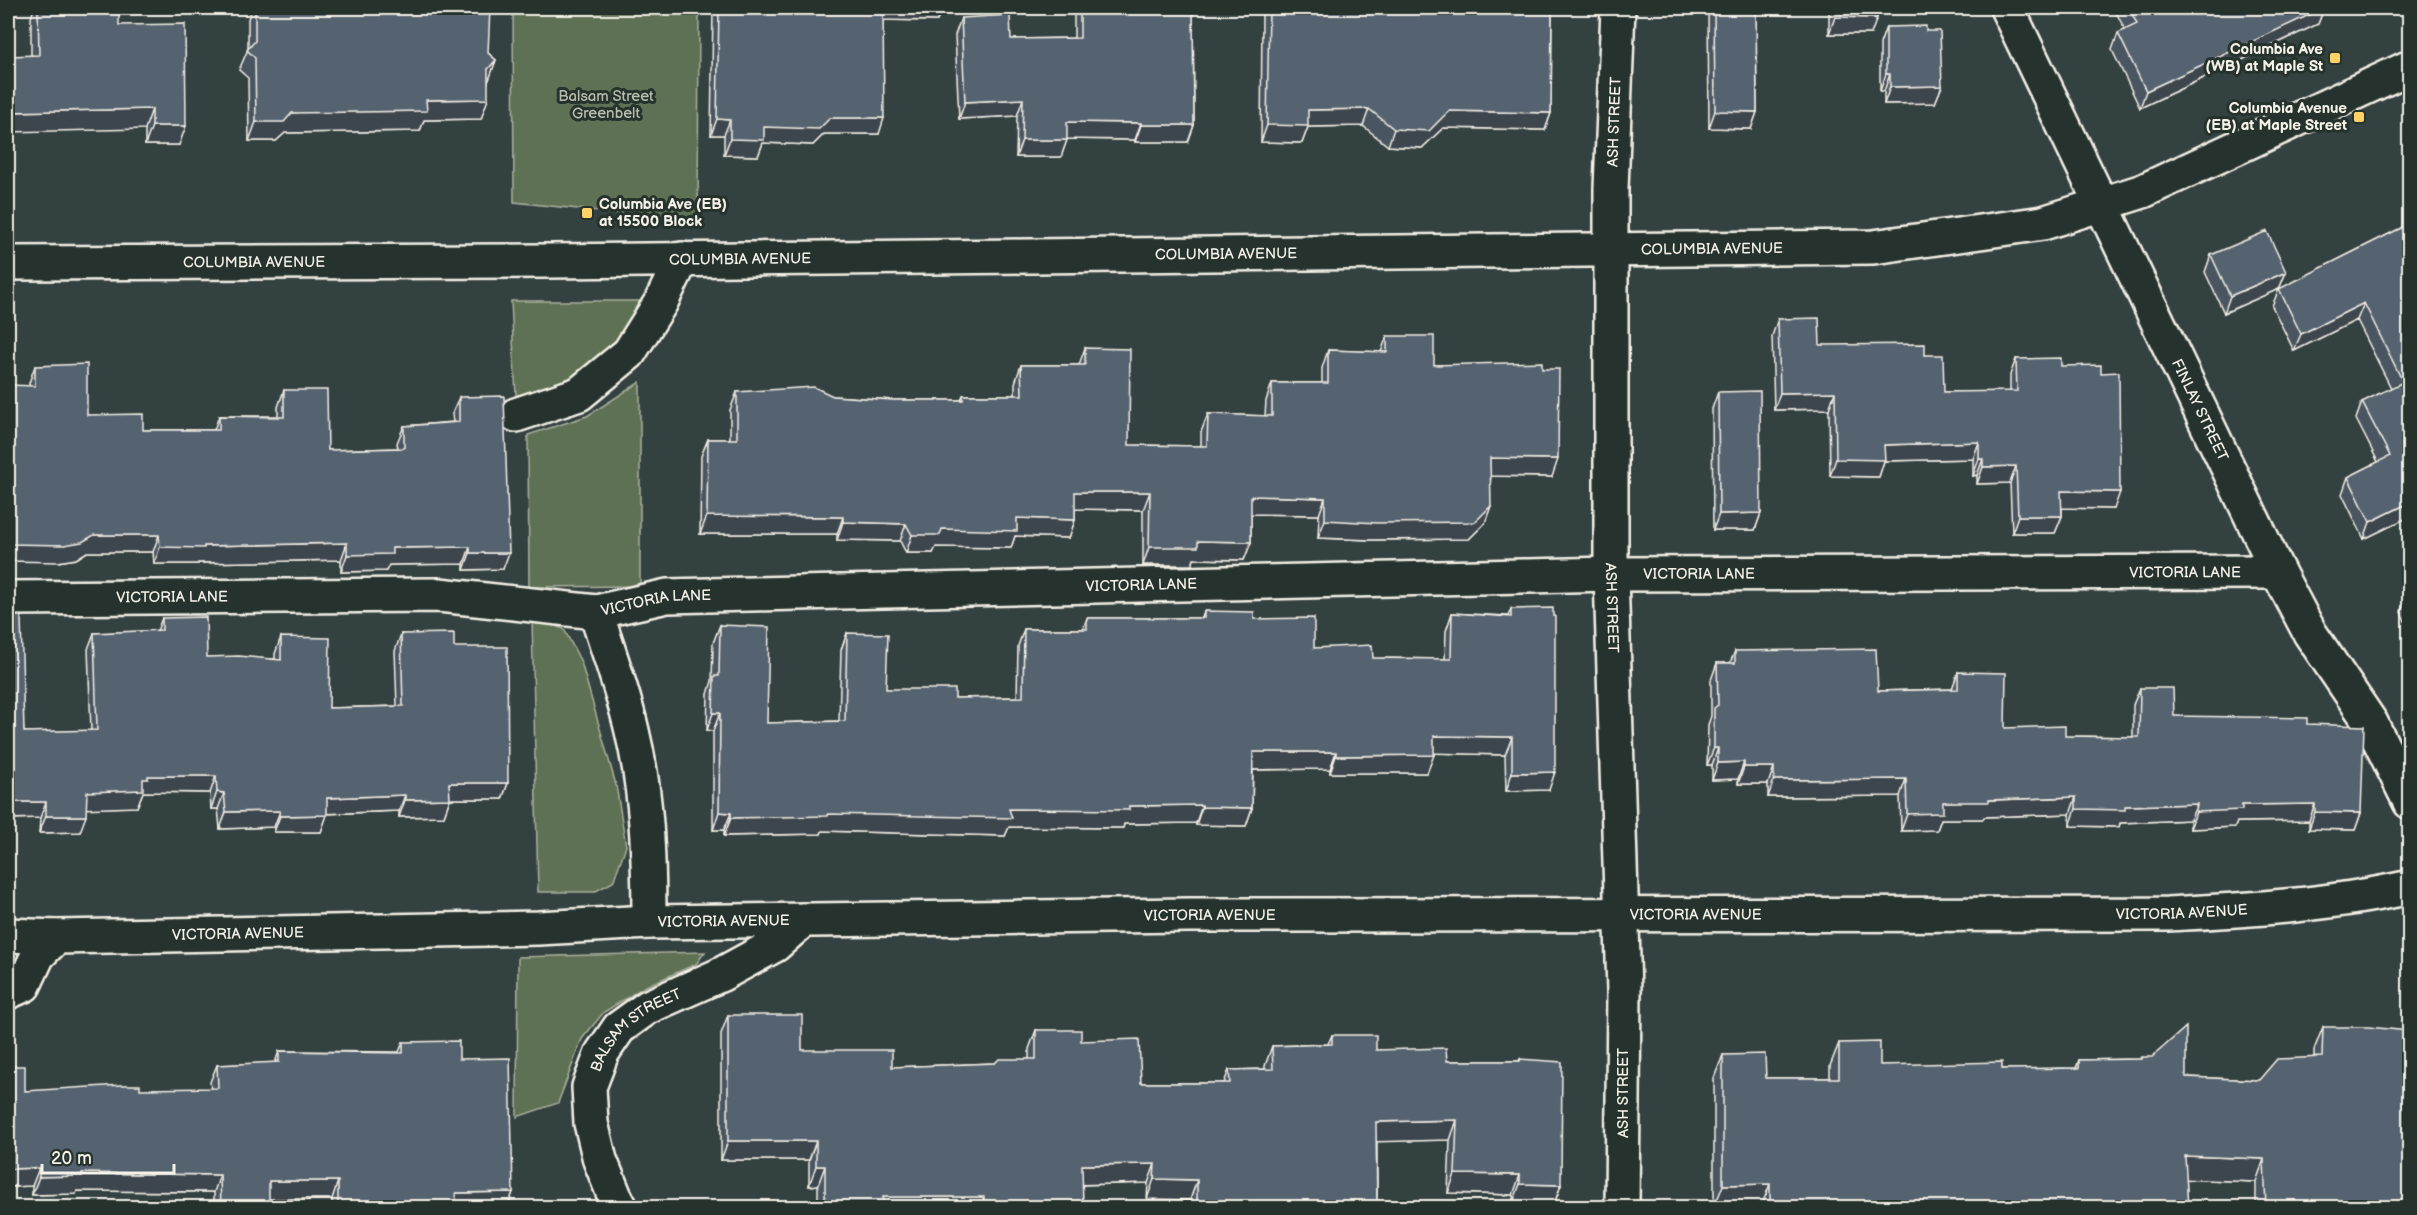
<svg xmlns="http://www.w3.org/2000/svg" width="2417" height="1215" font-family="'Balsamiq Sans',sans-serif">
	<rect width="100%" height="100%" fill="#344141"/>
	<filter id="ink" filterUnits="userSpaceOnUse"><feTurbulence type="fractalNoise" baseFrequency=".0167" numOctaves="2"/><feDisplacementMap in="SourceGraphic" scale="12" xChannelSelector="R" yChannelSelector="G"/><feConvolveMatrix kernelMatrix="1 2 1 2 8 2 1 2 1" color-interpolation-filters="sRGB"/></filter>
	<g filter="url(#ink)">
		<path fill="#5f7154" stroke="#aab19e" stroke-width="1.5" d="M513 8H699L698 222 514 202Z
			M511 301H641L617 343 571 378 516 396Z
			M640 382V586L529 587 528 435 587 416Z
			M532 618 564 629 581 662 616 785 626 846 613 882 594 892H538Z
			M705 952 696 964 644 987 604 1012 582 1039 558 1103 517 1117 518 957Z"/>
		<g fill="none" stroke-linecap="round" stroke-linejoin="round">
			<g stroke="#f4f1e8" stroke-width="38">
				<g id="minor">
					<path id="s1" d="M1618 8 1611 189V574L1624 991 1622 1208"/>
					<path id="s2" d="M2007 8 2278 572 2310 633 2371 723 2410 802"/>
					<path id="s3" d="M8 263 549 261 1873 247 2043 223 2143 191 2410 67"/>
					<path d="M516 415 579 394 629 353 661 302 682 259"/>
					<path id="s4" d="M8 598 439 595 596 612 667 596 1611 574 2278 572"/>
					<path d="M596 612C608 651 623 691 632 731 647 793 649 857 649 922"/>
					<path id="s5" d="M8 935 56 937 538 928 649 922 1190 915 2167 914C2248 910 2330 905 2410 887"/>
					<path d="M8 992 24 985 38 955 56 937"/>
					<path id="s6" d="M621 1208 615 1197 600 1160 591 1123 589 1087 602 1053 619 1028 648 1007 720 975 775 945 803 920"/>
				</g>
			</g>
			<use href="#minor" stroke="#26332d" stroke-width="33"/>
		</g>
		<path fill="#495560" stroke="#f4f1e8" stroke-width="1.5" d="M34 8 119 25 179 145H145V129L31 55V18Z
			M252 8 488 53 496 60 488 81 481 119 424 120 420 131 285 133 276 141H249L248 78 239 70 248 49V19Z
			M713 8H942L937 21 883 20 879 134H824L813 145 763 143 758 156 724 155V135H711Z
			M1074 8H1193L1194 125 1188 142H1135V140L1067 139 1061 157H1016L1017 116 959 119 955 35 961 18 1011 39 1074 38Z
			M1264 8H1552L1551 113 1545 130 1443 128 1422 148 1388 146 1363 126 1308 127 1302 143 1261 142 1262 13Z
			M1708 8H1756L1757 112 1751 129 1709 128Z
			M1829 8H1877L1871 34H1829Z
			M2114 8H2324L2318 24 2140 108 2112 50 2118 33 2125 30Z
			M1886 27 1926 31 1942 86 1935 103 1884 104V91H1880V44Z
			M2409 224V517L2364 539 2342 494 2348 477 2378 462 2356 419 2362 402 2391 388 2357 320 2294 351 2272 306 2279 289Z
			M2211 255 2286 272 2279 289 2224 313 2205 272Z
			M1778 319 1820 345 1925 355 1944 392H2010V375L2016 359 2101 373 2114 509 2062 508V516L2055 533H2012L2010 483 1977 484V475L1973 476V459L1884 461 1879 477 1830 476 1829 409 1774 410 1772 336Z
			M1387 336 1434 365 1542 369 1552 477 1491 476 1485 523 1469 539 1371 540 1318 538 1319 515 1251 514V542L1244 560 1194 559 1192 565H1143V510L1075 509V520L1069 538 1015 536 1011 548 936 547 933 553H906L900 541 837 540V534H700L701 456 708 439H730V410L737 392 833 396 893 400H961L963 395H1015V383L1021 365H1079L1085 348 1129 445 1201 446V432L1208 414 1265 416 1266 401 1272 383H1322V368L1328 350 1381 352Z
			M35 366 87 415 143 430H214L219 416H278V407L284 390 328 450 398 448 397 443 404 426 453 422 452 414 459 397 503 569 464 570V564L389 565 386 571 341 572V560L198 563V564H154L153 552H87L76 559 58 562 29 386V383Z
			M1718 392 1761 513 1755 530H1713L1712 409Z
			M2409 595V630L2401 612 2407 596Z
			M1511 609 1549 790 1506 791 1505 755 1434 753 1427 773H1330V769L1253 770 1252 808 1246 826 1196 825V823L1124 824 1123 828 1009 827 1005 836 822 831 821 834 724 836V830H713V731L707 730 708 694 712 681 713 643 720 625 767 723 839 721 841 650 847 633 886 689 955 698 1017 697 1018 646 1024 629H1083L1087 618H1202L1204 611 1254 619 1314 648 1373 658 1445 659 1446 631 1452 613 1508 616Z
			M8 616 24 732 91 731 88 649 94 633 157 631 162 618 207 657 275 659V654L281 637 329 708 397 706 395 651 401 634 454 647 508 783 502 799H450L444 816 399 817V811L327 814 321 832H274V827L220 829 218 809H211L210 793 143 792 137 807 86 808 80 832 39 833 40 818 8 819Z
			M1735 651 1878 691 1952 689 1958 672 2005 728 2065 736 2133 737V705L2140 688 2174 716 2307 724 2361 813 2355 830 2309 829V821L2237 822 2235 827 2190 829V820L2120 823 2119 827 2070 826V814L1984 817 1983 819H1941L1937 830 1901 831 1900 796 1768 797V784H1738V779L1712 780V765H1707L1708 725 1711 716V680L1717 663H1730Z
			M728 1015 802 1050 892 1067 995 1063 1029 1059V1049L1036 1030 1081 1041 1141 1083H1224L1229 1070 1265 1069V1066L1272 1046 1328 1044 1332 1035 1376 1050 1447 1061H1519L1520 1059 1561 1185 1554 1204 1513 1203V1195L1448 1193 1450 1140 1377 1141V1208H1190V1200L1147 1199 1148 1183 1082 1185 1083 1208H818V1185L809 1186V1160H721V1034Z
			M2323 1027 2409 1208H2256V1182L2186 1179 2188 1208H1761V1207L1714 1208V1078L1723 1055 1766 1078H1830V1066L1839 1043 1880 1065 2002 1069 2076 1068 2079 1060 2140 1059 2141 1057 2186 1077 2259 1080 2314 1057V1050Z
			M403 1042 459 1059 513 1192 507 1208H332V1199H269V1208H214V1192L77 1191 76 1194 32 1195V1186L8 1187V1066L25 1091 211 1089 210 1082 217 1065 275 1063 279 1051 399 1052Z"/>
		<path fill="#3c454e" stroke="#f4f1e8" stroke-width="1.5" d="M882 8H942L937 21 877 20Z
			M2324 8 2318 24 2140 108 2146 91Z
			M1835 17 1877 18 1871 34H1829Z
			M496 60 489 80 481 89 488 69Z
			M1886 74H1890L1884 91H1880Z
			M1942 86 1935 103 1884 104 1890 87Z
			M488 99 481 119 424 120 420 131 285 133 276 141H249L256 122 292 113 426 100Z
			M1023 99 1017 116 959 119 965 102Z
			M152 109 145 129 8 132V112Z
			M1369 109 1363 126 1308 127 1302 143 1261 142 1267 125 1308 110Z
			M1449 111 1551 113 1545 130 1443 128 1422 148 1388 146 1394 129Z
			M1715 111 1757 112 1751 129 1709 128Z
			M830 118H884L879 134H824L813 145 763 143 758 156 724 155 730 139 764 127Z
			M717 119 730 120 724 135H711Z
			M1067 122 1141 123 1135 140 1061 139Z
			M1141 125H1194L1188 142H1135Z
			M152 126H186L179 145H145Z
			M1022 140H1067L1061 157H1016Z
			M2286 272 2279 289 2224 313 2230 296Z
			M2364 303 2357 320 2294 351 2301 334Z
			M1835 392 1829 409 1774 410 1780 393Z
			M1979 442 1973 459 1884 461 1879 477 1830 476 1836 459 1884 445Z
			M1490 458 1558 459 1552 477 1484 476Z
			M1979 459H1983L1977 475 1973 476Z
			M2016 466 2010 483 1977 484 1983 467Z
			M2061 491 2120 492 2114 509 2055 508Z
			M1075 492H1150L1143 510 1068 509Z
			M1251 496 1325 498 1319 515 1245 514Z
			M2409 503V517L2364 539 2370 522Z
			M1491 506 1485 523 1469 539 1371 540 1318 538 1325 520Z
			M1761 513 1755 530H1713L1719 514Z
			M707 516 843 517 837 534H700Z
			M2018 516H2062L2055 533H2012Z
			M1017 518 1075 520 1069 538 1015 536 1011 548 936 547 933 553H906L912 535 942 529Z
			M843 522 906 524 900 541 837 540Z
			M94 535H159L153 552H87L76 559 58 562 8 561V544Z
			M1198 541 1251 542 1244 560 1194 559 1192 565H1143L1149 547Z
			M347 543 341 560 198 563V564H154L160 547Z
			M470 547 464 564 389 565 386 571 341 572 347 555 392 548Z
			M470 553H509L503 569 464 570Z
			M713 713H720L713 731 707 730Z
			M1434 736 1512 737 1505 755 1427 753Z
			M1714 748H1718L1712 765H1707Z
			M1253 752H1336L1330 769 1246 770Z
			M1434 755 1427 773H1330L1336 756Z
			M1744 762 1738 779 1712 780 1718 763Z
			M1744 767H1774L1768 784H1738Z
			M1555 772 1549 790 1506 791 1512 773Z
			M148 776H216L210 793 143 792 137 807 80 809 87 792 143 779Z
			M1906 779 1900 796 1768 797 1774 780Z
			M449 783H508L502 799H443Z
			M217 792 224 793 218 809H211Z
			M405 795 399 811 321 814 327 798Z
			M2076 797 2070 814 1984 817 1983 819H1941L1937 830 1901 831 1907 814 1943 802Z
			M450 799 444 816 399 817 405 800Z
			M8 802H46L40 818 8 819Z
			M2197 804 2190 820 2120 823 2119 827 2070 826 2076 809 2125 806Z
			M2315 804 2309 821 2237 822 2235 827 2190 829 2196 812 2242 805Z
			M1202 805 1196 823 1124 824 1123 828 1009 827 1005 836 822 831 821 834 724 836 731 818 828 814 1129 806Z
			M1202 807 1252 808 1246 826 1196 825Z
			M280 811 274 827 220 829 226 812Z
			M719 812 731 813 724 830H713Z
			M2315 812 2361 813 2355 830 2309 829Z
			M327 815 321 832H274L280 816Z
			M46 816H86L80 832 39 833Z
			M1457 1120 1450 1140 1369 1142 1376 1122Z
			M728 1141H816L809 1160H721Z
			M2185 1156 2264 1159 2256 1182 2177 1179Z
			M1155 1164 1148 1183 1075 1185 1082 1165Z
			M816 1166H825L818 1185 809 1186Z
			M39 1168 32 1186 8 1187V1169Z
			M82 1173 220 1175 214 1192 77 1191 76 1194 32 1195 39 1177Z
			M1455 1174 1520 1175 1513 1195 1448 1193Z
			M1154 1179 1197 1180 1190 1200 1147 1199Z
			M269 1181H338L332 1199H263Z
			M1520 1184 1561 1185 1554 1204 1513 1203Z
			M1770 1184 1761 1207 1714 1208 1723 1185Z
			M513 1192 507 1208H450L456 1193Z
			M883 1197H984L980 1208H879Z"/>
		<path fill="#556370" stroke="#f4f1e8" stroke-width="1.5" d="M38 8H119V25L185 24 186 126H152V109L8 112V56L39 55Z
			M255 8H490L488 53 496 60 488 69V99L426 100 427 111 292 113 284 122H256L255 58 247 50 255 41Z
			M719 8H883L884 118H830L819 129 764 127V140L730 139V120L717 119Z
			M1080 8H1193L1194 125H1141V123L1067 122V140H1022L1023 99 965 102 961 18 1010 15 1011 39 1080 38Z
			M1269 8H1552L1551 113 1449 111 1429 131 1394 129 1369 109 1308 110V126L1267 125Z
			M1714 8H1756L1757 112 1715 111Z
			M1835 8H1877V18L1835 17Z
			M2129 8H2324L2146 91 2118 33 2137 24Z
			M1926 26V31H1940L1942 86 1890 87V74H1886V27Z
			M2409 224V503L2370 522 2348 477 2390 456 2362 402 2403 382 2364 303 2301 334 2279 289Z
			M2267 231 2286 272 2230 296 2211 255Z
			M1819 318 1820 345 1925 344V355H1943L1944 392 2017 391 2016 359 2061 358V366L2101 365V373L2119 372 2120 492 2061 491 2062 516H2018L2016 466 1983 467V459H1979V442L1884 445 1885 460 1836 459 1835 392 1780 393 1778 319Z
			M1387 336H1434V365L1542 362V369H1559L1558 459 1490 458 1491 506 1475 522 1377 523 1325 520V498L1251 496V542L1198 541V547H1149L1150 492H1075V520L1017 518V531L942 529 940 535H912L906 524 843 522V517L707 516 708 439H737V392L814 387 833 396 893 400H963V395H1022L1021 365H1085V348L1130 349 1129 445 1207 446 1208 414 1272 416V383H1328V350L1387 352Z
			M87 364V415L143 414V430H219V416L284 417V390H327L328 450 404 448V426L459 422V397L504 396 509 553H470V547L392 548V554L347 555V543L204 546V548L160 547 159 535H94L82 542 64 545 8 544V385L35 386V366Z
			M1760 391 1761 513 1719 514 1718 392Z
			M1553 608V616H1555V772L1512 773V737L1434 736V755L1336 756V752H1253L1252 808 1202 807V805L1129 806V810L1009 809 1012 818 828 814V816L731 818V813L719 812 720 713H713L714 676H719L720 625 769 627 767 723 845 721 847 633 888 634 886 689H955V698L1023 697 1024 629H1087V618H1204V611L1254 612V619L1314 618V648L1372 645 1373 658 1451 659 1452 613 1511 617V609Z
			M8 616H21L24 732 97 730 94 633 162 630V618L206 617 207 657 239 656 281 660V637L330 638 329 708 403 706 401 634 454 633V647H507L508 783H449L450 799 405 800V795L327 798V815L280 816V811L226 812 224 793 217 792 216 776H148V779H143V790L87 792 86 816H46V802H8Z
			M1876 649 1878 691 1958 689V672L2006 673 2005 728 2065 726V736L2139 737 2140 688H2173L2174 716 2307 718V724L2364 726 2361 813 2315 812V804L2242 805V810L2196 812 2197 804 2125 806V810L2076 809V797L1989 800V802H1943V813L1907 814 1906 779 1774 780V767H1744V762L1718 763V748H1714V708L1718 705 1717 663H1735V651Z
			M728 1015H802V1050H892V1067L995 1063 999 1059H1036V1030H1081V1041L1139 1039 1141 1083H1230L1229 1070 1273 1069 1272 1046 1332 1044V1035H1376V1050L1446 1048 1447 1061H1520V1059L1562 1062 1561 1185 1520 1184V1175L1455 1174 1457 1120 1376 1122 1377 1208H1197V1180L1154 1179 1155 1164 1082 1165 1083 1208H984V1197H883V1208H825V1166H816V1141H728Z
			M2186 1027V1077L2259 1080 2277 1059 2322 1057 2323 1027H2368L2409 1031V1208H2266L2264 1159 2185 1156 2188 1208H1770V1184L1723 1185V1055L1765 1054 1766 1078H1839V1043L1880 1042V1065L2002 1062V1069L2079 1068V1060L2141 1059V1057H2152Z
			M459 1041V1059L510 1058 513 1192 456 1193V1208H338V1181H269V1208H221L220 1175 82 1173V1176L39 1177V1168L8 1169V1066H25V1091L122 1085H140V1089L218 1088 217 1065 279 1062V1051L403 1053V1042Z"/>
	</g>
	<g fill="#ffd166" stroke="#26332d" stroke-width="2">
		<rect x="2329" y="52" width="12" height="12" rx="3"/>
		<rect x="2353" y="111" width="12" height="12" rx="3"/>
		<rect x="581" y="207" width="12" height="12" rx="3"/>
	</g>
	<g text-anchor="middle" stroke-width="6" stroke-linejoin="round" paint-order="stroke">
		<g font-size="15" font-weight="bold" fill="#f4f1e8" stroke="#26332d" text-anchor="end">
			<text x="2323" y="54">Columbia Ave<tspan x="2323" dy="17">(WB) at Maple St</tspan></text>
			<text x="2347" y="113">Columbia Avenue<tspan x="2347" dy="17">(EB) at Maple Street</tspan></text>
			<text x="599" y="209" text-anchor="start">Columbia Ave (EB)<tspan x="599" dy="17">at 15500 Block</tspan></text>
		</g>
		<g font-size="15" fill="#b8bead" stroke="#26332d">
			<text x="606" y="101">Balsam Street<tspan x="606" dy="17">Greenbelt</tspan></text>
		</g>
		<g font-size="15" fill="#f4f1e8" stroke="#26332d">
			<text transform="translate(1614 122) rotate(-88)" y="5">ASH STREET</text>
			<text dy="5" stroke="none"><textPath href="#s3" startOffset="1704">COLUMBIA AVENUE</textPath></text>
			<text dy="5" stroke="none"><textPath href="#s3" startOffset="1218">COLUMBIA AVENUE</textPath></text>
			<text dy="5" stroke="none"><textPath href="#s3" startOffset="732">COLUMBIA AVENUE</textPath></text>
			<text dy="5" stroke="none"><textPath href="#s3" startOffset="246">COLUMBIA AVENUE</textPath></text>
			<text dy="5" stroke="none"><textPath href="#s2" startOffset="446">FINLAY STREET</textPath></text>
			<text dy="5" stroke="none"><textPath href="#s4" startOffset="2180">VICTORIA LANE</textPath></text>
			<text dy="5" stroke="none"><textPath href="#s4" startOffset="1694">VICTORIA LANE</textPath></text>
			<text dy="5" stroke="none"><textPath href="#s4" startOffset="1136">VICTORIA LANE</textPath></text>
			<text dy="5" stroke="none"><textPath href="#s4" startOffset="164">VICTORIA LANE</textPath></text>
			<text dy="5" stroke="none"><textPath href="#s4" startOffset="650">VICTORIA LANE</textPath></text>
			<text dy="5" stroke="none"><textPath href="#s1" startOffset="600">ASH STREET</textPath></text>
			<text dy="5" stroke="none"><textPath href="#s5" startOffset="2174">VICTORIA AVENUE</textPath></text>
			<text dy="5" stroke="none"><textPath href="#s5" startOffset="1688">VICTORIA AVENUE</textPath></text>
			<text dy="5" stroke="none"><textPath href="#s5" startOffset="1202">VICTORIA AVENUE</textPath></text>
			<text dy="5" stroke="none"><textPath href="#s5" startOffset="716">VICTORIA AVENUE</textPath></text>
			<text dy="5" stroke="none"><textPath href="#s5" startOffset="230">VICTORIA AVENUE</textPath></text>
			<text dy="5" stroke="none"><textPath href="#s6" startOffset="204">BALSAM STREET</textPath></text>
			<text transform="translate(1623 1093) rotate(-90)" y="5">ASH STREET</text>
		</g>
	</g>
	<rect width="2417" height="1215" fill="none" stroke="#26332d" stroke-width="30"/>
	<rect x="15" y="15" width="2387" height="1185" fill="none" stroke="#f4f1e8" stroke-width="2" filter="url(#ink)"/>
	<path d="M42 1164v9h132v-9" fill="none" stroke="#f4f1e8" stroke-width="3"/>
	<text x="51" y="1164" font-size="18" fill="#f4f1e8" stroke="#26332d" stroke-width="4.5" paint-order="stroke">20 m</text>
</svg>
